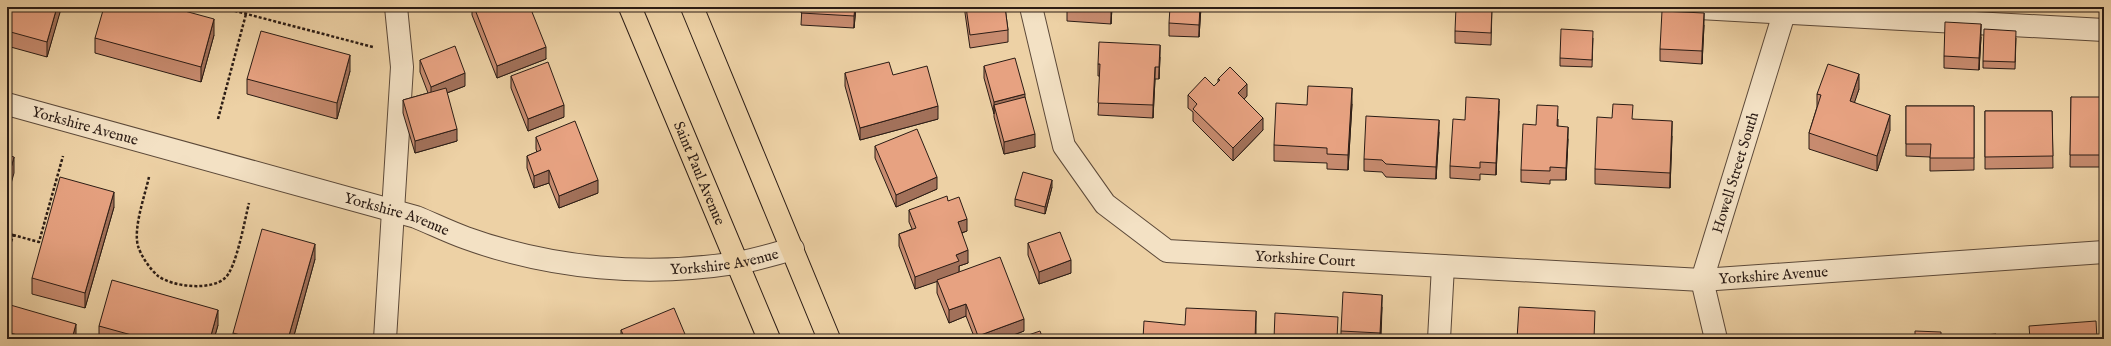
<svg xmlns="http://www.w3.org/2000/svg" width="2111" height="346" font-family="'IM FELL English',serif">
	<rect width="100%" height="100%" fill="#edd1a5"/>
	<filter id="stains"><feTurbulence type="fractalNoise" baseFrequency=".005" numOctaves="4"/><feColorMatrix values="0 0 0 0 .2 0 0 0 0 .09 0 0 0 0 .02 0 0 0 .5 -.17"/></filter>
	<radialGradient id="worn" r=".72"><stop offset=".6" stop-color="#630" stop-opacity="0"/><stop offset="1" stop-color="#630" stop-opacity=".3"/></radialGradient>
	<g fill="none" stroke-linecap="round" stroke-linejoin="round">
		<g stroke="#5c4939" stroke-width="24">
			<g id="minor">
				<path id="s1" d="M1031 7 1064 146 1105 204 1167 251 1702 280 2104 252"/>
				<path d="M1681 7 2104 30"/>
				<path id="s2" d="M7 104 416 217C433 224 449 232 466 238 552 269 646 277 736 263 755 260 774 254 793 249"/>
				<path d="M385 339 402 67 396 7"/>
				<path d="M1439 339 1443 266"/>
				<path id="s3" d="M1716 339 1702 280 1786 7"/>
			</g>
		</g>
		<g stroke="#2b1c15" stroke-width="24">
			<g id="major">
				<path id="s4" d="M630 7 769 339"/>
				<path d="M692 7 829 339"/>
			</g>
		</g>
		<path stroke="#2b1c15" stroke-width="2.5" stroke-dasharray="3 2" stroke-linecap="butt" d="M220 7 373 47
			M218 119 246 14
			M149 177C145 195 133 228 138 246 141 256 150 269 158 276 173 287 211 291 225 278 236 269 245 219 249 203
			M7 233 13 235 7 256
			M13 235 39 242 63 156"/>
		<use href="#minor" stroke="#f3e1c4" stroke-width="22"/>
		<use href="#major" stroke="#edd1a5" stroke-width="22"/>
	</g>
	<path fill="#c78b6f" stroke="#2b1c15" d="M7 7H61L47 57 7 46Z
		M472 7H530L546 59 497 78 472 15Z
		M802 7H856L854 28 801 25Z
		M965 7H1005L1008 30V42L970 48 965 13Z
		M1067 7H1112L1111 24 1067 21Z
		M1201 7 1199 37 1169 36V23Z
		M1492 7 1491 45 1455 43V31Z
		M2027 7H2054V8Z
		M1704 25 1702 64 1660 61V49Z
		M214 35 201 82 95 53V38Z
		M1981 37 1979 70 1944 68V56Z
		M1593 38 1592 67 1560 66V58Z
		M2016 38 2015 69 1983 68V61Z
		M1160 57 1159 79H1155L1153 118 1098 115 1100 76H1098V64Z
		M420 60 465 86 447 93 457 141 415 153 403 113V100L428 93 420 72Z
		M984 66 1025 98 1035 147 1004 154 994 117V114L984 78Z
		M350 71 337 119 247 94V79Z
		M845 73 893 75 938 119 860 140 845 86Z
		M511 76 564 117 528 131 511 88Z
		M1218 79 1247 96 1244 99 1263 130 1233 161 1193 121V112L1188 108V95L1214 86 1218 83Z
		M1859 89 1854 102 1890 130 1877 171 1809 149V133L1817 107V94Z
		M2071 97 2100 105H2104V167H2070Z
		M1352 104 1348 170 1327 169V163L1274 161V145L1307 105Z
		M1906 106H1974V170L1930 171V157L1906 156Z
		M1499 111 1496 175 1480 174V180L1450 178V166Z
		M1985 111H2052L2053 168 1985 169Z
		M1558 119V126L1568 139 1566 180H1550V184L1521 182V170Z
		M1633 119 1672 136 1670 188 1595 184V169Z
		M1439 132 1436 179 1386 177 1382 172 1364 171V159Z
		M536 137 598 193 559 208 549 183 534 188 527 168V156L537 152 536 149Z
		M875 146 937 189 896 207 875 158Z
		M1052 187 1045 214 1015 206V199Z
		M948 201 967 231 962 233 968 263 959 266V272L1024 331 1003 339H975L966 316 949 323 937 293V281L915 289 899 246V234L912 229 909 222V210Z
		M114 207 85 308 32 294V278Z
		M1028 243 1071 273 1039 284 1028 255Z
		M315 259 293 339H233V333Z
		M7 304 76 336 75 339H7Z
		M1382 307 1381 339H1341V331Z
		M218 325 214 339H99V326Z
		M621 330 687 339H621Z"/>
	<path fill="#a2715a" stroke="#2b1c15" d="M57 7H61V9L47 57V42Z
		M855 7H856L854 28V16Z
		M1111 7H1112L1111 24Z
		M1200 7H1201L1199 37V25Z
		M1704 13V25L1702 64V51Z
		M214 19V35L201 82V67Z
		M1981 24V37L1979 70V58Z
		M1160 45V57L1159 79V67Z
		M546 47V59L497 78V66Z
		M350 55V71L337 119V103Z
		M1155 67V79L1153 118V105Z
		M465 73V86L431 99V87Z
		M1859 74V89L1850 116V101Z
		M1247 84V96L1238 106V93Z
		M1352 88V104L1348 170V155Z
		M1025 94V107L994 105V114V102Z
		M1499 99V111L1496 175V163Z
		M564 105V117L528 131V119Z
		M938 106V119L860 140V128Z
		M1890 115V130L1877 171V156Z
		M1263 118V130L1233 161V148Z
		M1439 120V132L1436 179V167Z
		M1672 121V136L1670 188V173Z
		M1568 127V139L1566 180V168Z
		M457 129V141L415 153V141Z
		M1035 134V147L1004 154V142Z
		M14 157V173L7 198V183Z
		M549 170V183L534 188V176Z
		M937 177V189L896 207V195Z
		M598 180V193L559 208V196Z
		M1052 180V187L1045 214V207Z
		M114 192V207L85 308V293Z
		M967 219V231L958 234V222Z
		M315 244V259L293 339H288Z
		M968 250V263L959 266V274L915 289V277L956 255Z
		M1071 260V273L1039 284V272Z
		M1382 295V307L1380 339V333Z
		M966 304V316L949 323V310Z
		M218 310V325L214 339H210Z
		M1256 311V339H1255Z
		M1024 319V331L1003 339H978V336Z
		M76 324V336L75 339H72Z"/>
	<path fill="#e7a281" stroke="#2b1c15" d="M7 7H57L47 42 7 31Z
		M104 7H170L214 19 201 67 95 38Z
		M474 7H530L546 47 497 66Z
		M802 7H855L854 16 801 13Z
		M966 7H1005L1008 30 970 35Z
		M1067 7H1111V11L1067 9Z
		M1170 7H1200L1199 25 1169 23Z
		M1456 7H1492L1491 33 1455 31Z
		M1662 11 1704 13 1702 51 1660 49Z
		M1945 22 1981 24 1979 58 1944 56Z
		M1561 29 1593 31 1592 60 1560 58Z
		M1984 29 2016 31 2015 62 1983 61Z
		M261 31 350 55 337 103 247 79Z
		M1099 42 1160 45 1159 67H1155L1153 105 1098 103 1100 64H1098Z
		M455 46 465 73 431 87 420 60Z
		M1015 58 1025 94 994 102 984 66Z
		M548 62 564 105 528 119 511 76Z
		M889 62 893 75 927 66 938 106 860 128 845 73Z
		M1828 64 1859 74 1850 101 1890 115 1877 156 1809 133 1821 95 1817 94Z
		M1230 67 1247 84 1238 93 1263 118 1233 148 1193 109 1197 104 1188 95 1205 77 1214 86 1220 80 1218 79Z
		M1308 86 1352 88 1348 155 1327 154V148L1274 145 1276 103 1307 105Z
		M446 88 457 129 415 141 403 100Z
		M1025 97 1035 134 1004 142 994 105Z
		M1466 97 1499 99 1496 163 1480 162V168L1450 166 1453 119 1465 120Z
		M2071 97H2100V105H2104V155H2070Z
		M1613 104 1633 105 1632 119 1672 121 1670 173 1595 169 1597 117 1612 118Z
		M1537 105 1558 106 1557 126 1568 127 1566 168 1550 167V171L1521 170 1523 124 1536 125Z
		M1906 106H1974V158H1930L1931 144H1906Z
		M1985 111H2052L2053 156 1985 157Z
		M1366 116 1439 120 1436 167 1386 164 1382 160 1364 159Z
		M575 121 598 180 559 196 549 170 534 176 527 156 541 150 536 137Z
		M917 129 937 177 896 195 875 146Z
		M7 155 14 157 7 183Z
		M1023 172 1052 180 1045 207 1015 199Z
		M60 177 114 192 85 293 32 278Z
		M947 196 948 201 959 197 967 219 958 222 968 250 956 255 959 261 915 277 899 234 916 228 909 210Z
		M262 229 315 244 288 339H255L233 333Z
		M1060 232 1071 260 1039 272 1028 243Z
		M1000 257 1024 319 978 336 966 304 949 310 937 280Z
		M112 280 218 310 210 339H146L99 326Z
		M1343 292 1382 295 1380 333 1341 331Z
		M7 304 76 324 72 339H31L7 332Z
		M1519 307 1595 311 1594 339H1517Z
		M674 308 687 339H625L621 330Z
		M1186 308 1256 311 1255 339H1143L1144 321 1185 325Z
		M1275 313 1338 317 1337 339H1274Z
		M2096 321 2097 339H2030L2029 326Z
		M1040 331 1043 339H1017Z
		M1915 331 1941 332V339H1915Z
		M1996 334V338L2012 337V339H1973V336Z"/>
	<g text-anchor="middle" stroke-width="3" stroke-linejoin="round" paint-order="stroke">
		<g font-size="15" fill="#2b1c15" stroke="#f3e1c4">
			<text dy="5" stroke="none"><textPath href="#s2" startOffset="81">Yorkshire Avenue</textPath></text>
			<text dy="5" stroke="none"><textPath href="#s4" startOffset="180">Saint Paul Avenue</textPath></text>
			<text dy="5" stroke="none"><textPath href="#s3" startOffset="173">Howell Street South</textPath></text>
			<text dy="5" stroke="none"><textPath href="#s2" startOffset="405">Yorkshire Avenue</textPath></text>
			<text dy="5" stroke="none"><textPath href="#s1" startOffset="430">Yorkshire Court</textPath></text>
			<text dy="5" stroke="none"><textPath href="#s2" startOffset="741">Yorkshire Avenue</textPath></text>
			<text dy="5" stroke="none"><textPath href="#s1" startOffset="899">Yorkshire Avenue</textPath></text>
		</g>
	</g>
	<rect width="2111" height="346" fill="none" stroke="#edd1a5" stroke-width="24"/>
	<rect x="8" y="8" width="2095" height="330" fill="none" stroke="#2b1c15" stroke-width="2"/>
	<rect x="12" y="12" width="2087" height="322" fill="none" stroke="#2b1c15"/>
	<rect width="100%" height="100%" filter="url(#stains)"/>
	<rect width="100%" height="100%" fill="url(#worn)"/>
</svg>
